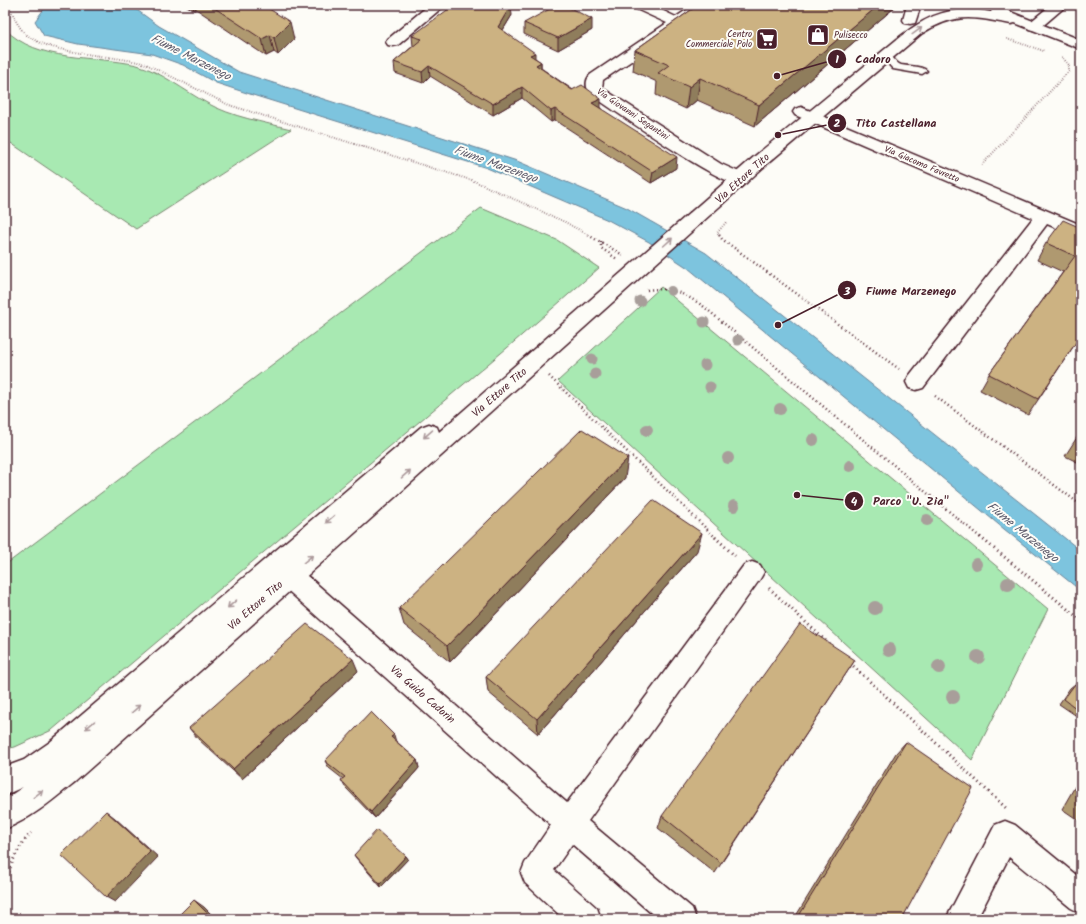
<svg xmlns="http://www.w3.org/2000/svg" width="1086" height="924" font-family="Kalam,sans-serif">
	<rect width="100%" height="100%" fill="#fdfcf7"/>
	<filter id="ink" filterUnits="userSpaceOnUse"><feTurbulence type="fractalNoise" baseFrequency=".025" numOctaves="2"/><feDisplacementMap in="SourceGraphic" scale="8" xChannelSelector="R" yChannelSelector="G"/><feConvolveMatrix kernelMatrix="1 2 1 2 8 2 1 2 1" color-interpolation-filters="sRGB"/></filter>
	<g filter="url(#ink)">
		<path fill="#a8e9b2" stroke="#79846e" d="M5 29C38 63 94 55 137 65 160 71 186 92 207 103 232 117 263 122 291 129L136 229 5 139Z
			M481 208 557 240 599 268 507 348 52 730 15 747 5 749V565Z
			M661 287 1048 609 972 760 558 381Z"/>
		<path fill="#7dc4de" stroke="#698296" d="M47 5H130L159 26 239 72 517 161 627 208 706 253 1081 551V591L1004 529 688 268 649 242 608 220 487 168 256 96 216 83 183 65 152 54 78 44 44 36 35 21Z"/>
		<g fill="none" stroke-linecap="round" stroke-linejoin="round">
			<g stroke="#4a1f2b" stroke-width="3">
				<path id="lane" d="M988 5H1001L1018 17 1016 19H1010Z
					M886 53C893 55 895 63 901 65 909 67 921 65 927 71L922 74 893 69 881 56Z"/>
			</g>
			<g stroke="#4a1f2b" stroke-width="3">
				<path id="street" d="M429 5H445L398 45 393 46 388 45 386 42 388 39Z
					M632 5H651L676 17 694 5H711L683 26 603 80 602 88 721 164 746 175 749 179 746 183C744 183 742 184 740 184 719 185 614 110 590 94 586 88 585 81 590 75L667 23 634 8Z
					M907 5H921L915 23 910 24 905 23 903 20Z
					M1051 5H1067L1039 29 1034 30 1029 29 1027 26 1029 23Z
					M801 107 1081 225V238L1047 224 923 388 916 390 909 388 906 382 909 376 1033 218 795 115 793 112 795 109Z
					M276 556 284 559 311 579 567 803 744 565 752 562 760 565 764 572 760 579 588 821 692 908 696 919H658L572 844 554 870 597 908 601 919H564L525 883 521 873 525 863 551 825 293 595 268 573 264 566 268 559Z
					M1005 821 1015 825 1081 879V913L1071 908 1009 857 977 919H946L995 825Z"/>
			</g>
			<g stroke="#4a1f2b" stroke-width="3">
				<path id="secondary" d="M998 7 1081 40V49L1015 23 1011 24C973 17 955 12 921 34L767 164 327 558 76 781C54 799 32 818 5 829V799L23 787 5 795V767L24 760 50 742 421 427 429 424 437 427 439 432 755 156 901 36C931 13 954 5 991 12L993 8Z"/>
			</g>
			<path stroke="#4a1f2b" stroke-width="2" stroke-dasharray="0.5 2" stroke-linecap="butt" d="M9 5C14 17 18 28 28 36 54 55 114 55 146 64L229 105 474 181 565 222 590 236
				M1007 39 1044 51
				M980 167 1069 71V65L1061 56
				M720 236 717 233 727 221"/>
			<path stroke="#4a1f2b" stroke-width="2.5" stroke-dasharray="1 3" stroke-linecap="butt" d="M588 235 623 255
				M719 235 722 239 899 369
				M601 241V248L617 259
				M647 290C672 287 683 293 703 306L981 538
				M549 376 716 538
				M935 396 1081 505"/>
			<path stroke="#4a1f2b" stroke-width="3" stroke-dasharray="1 3.5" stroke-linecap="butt" d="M715 537 735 556
				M980 537 1081 620
				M769 588 829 644
				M850 663 1006 808
				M5 885C10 865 17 848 31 833"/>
			<use href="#lane" fill="#fdfcf7" fill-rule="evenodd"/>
			<use href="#street" fill="#fdfcf7" fill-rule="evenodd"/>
			<use href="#secondary" fill="#fdfcf7" fill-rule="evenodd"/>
		</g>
		<g fill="#a89e9a">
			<circle cx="671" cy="291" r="5"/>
			<circle cx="640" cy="301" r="5.5"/>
			<circle cx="704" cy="322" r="5.5"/>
			<circle cx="738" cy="340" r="5.5"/>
			<circle cx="592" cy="359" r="5.5"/>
			<circle cx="705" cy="365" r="5.5"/>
			<circle cx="595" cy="374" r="5.5"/>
			<circle cx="710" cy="387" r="5.5"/>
			<circle cx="780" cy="409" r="6"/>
			<circle cx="647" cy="430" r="6"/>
			<circle cx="813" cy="440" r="6"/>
			<circle cx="728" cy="458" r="6"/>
			<circle cx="850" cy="466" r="6"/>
			<circle cx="734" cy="506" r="6"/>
			<circle cx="927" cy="520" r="6"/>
			<circle cx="976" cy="564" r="6"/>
			<circle cx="1008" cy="584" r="7"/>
			<circle cx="875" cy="608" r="7"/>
			<circle cx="889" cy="650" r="7"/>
			<circle cx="978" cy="657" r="7"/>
			<circle cx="939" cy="667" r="7"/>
			<circle cx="953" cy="697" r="7"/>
		</g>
		<path fill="#af9970" stroke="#4a1f2b" d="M185 5H263L294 39 278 55 274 52 266 56 196 9 194 10Z
			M698 5H895L894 8 755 126 697 100 686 109 656 95 657 82 633 71 635 50Z
			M512 15 503 30 535 58 541 62V68L601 109 676 168 651 183 555 120 551 122 522 98 493 115 430 76 423 83 395 73 394 62 413 46 412 36Z
			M524 23 592 30 558 50 524 34Z
			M1081 228V335L1028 415 980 390 989 374 1063 272 1037 260 1046 243Z
			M1081 431V464L1065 456Z
			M625 478 450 662 404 625 399 608Z
			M697 551 538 734 488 692 486 677Z
			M855 660 715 873 658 828 662 816Z
			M358 671 242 779 198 739 189 728Z
			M1075 684 1081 687V719L1059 704 1070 688Z
			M396 741 417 760 419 768 375 818 345 787 341 780 343 779 329 768 325 761Z
			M906 742 902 919H794L896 753Z
			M1081 776V822L1062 809Z
			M354 855 406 856 408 859 381 887 356 858Z
			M1049 915 1055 919H1040Z"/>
		<path fill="#8f7d5b" stroke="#4a1f2b" d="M192 5H195L196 9 194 10Z
			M511 5 512 15 498 38V27Z
			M879 5H895L894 8 755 126 759 105Z
			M592 19V30L558 50V38Z
			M290 22 294 39 278 55 274 38Z
			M270 35 274 52 266 56 262 39Z
			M535 53V64L530 55Z
			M541 62V73L536 65Z
			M429 66 430 76 423 83 422 72Z
			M700 78 697 100 686 109 689 87Z
			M522 87V98L493 115V104Z
			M601 99V110L592 103Z
			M555 109V120L551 122V111Z
			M677 157 676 168 651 183 653 172Z
			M628 458 625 478 450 662 447 646Z
			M702 533 697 551 538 734 537 719Z
			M353 659 358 671 242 779 233 769Z
			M394 735 396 742 391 737Z
			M417 760 419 768 375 818 371 812Z
			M106 811 115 818 158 857 115 902 106 897Z
			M406 856 408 859 381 887 380 884Z
			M194 900 204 907 216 919H213Z"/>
		<path fill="#ccb282" stroke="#4a1f2b" d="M210 5H263L290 22 274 38 270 35 262 39Z
			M454 5H511L498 27 535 53 530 55 541 62 536 65 572 90 582 85 601 99 592 103 677 157 653 172 555 109 551 111 522 87 493 104 429 66 422 72 394 62 422 39 412 36Z
			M557 5H564L592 19 558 38 524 23Z
			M698 5H879L759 105 700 78 689 87 658 73 669 65 635 50Z
			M1063 220 1081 228V335L1038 399 989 374 1075 256 1046 243Z
			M582 429 628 458 447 646 399 608Z
			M1081 434V442L1077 440Z
			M653 500 702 533 537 719 486 677Z
			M307 624 353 659 233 769 189 728Z
			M800 624 855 660 721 863 662 816Z
			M1075 684 1081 687V712L1064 699Z
			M371 712 394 735 391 737 417 760 371 812 341 780 345 777 325 761Z
			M906 742 973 788 902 919H797Z
			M1081 792V801L1077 799Z
			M106 811 150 851 106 897 61 855Z
			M377 830 406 856 380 884 354 855Z
			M194 900 213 919H183L178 916Z
			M1049 915 1055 919H1047Z"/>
		<defs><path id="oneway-shaft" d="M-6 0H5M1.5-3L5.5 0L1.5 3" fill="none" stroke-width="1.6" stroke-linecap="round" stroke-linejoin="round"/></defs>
		<g stroke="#ac999b">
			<use href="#oneway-shaft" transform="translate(917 31) rotate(-36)"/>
			<use href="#oneway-shaft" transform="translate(668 242) rotate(-42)"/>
			<use href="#oneway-shaft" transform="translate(428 434) rotate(139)"/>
			<use href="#oneway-shaft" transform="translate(406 474) rotate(-41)"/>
			<use href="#oneway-shaft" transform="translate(330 519) rotate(139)"/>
			<use href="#oneway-shaft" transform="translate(308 559) rotate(-39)"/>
			<use href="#oneway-shaft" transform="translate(232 604) rotate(139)"/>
			<use href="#oneway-shaft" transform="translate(136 709) rotate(-41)"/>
			<use href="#oneway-shaft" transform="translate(90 725) rotate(139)"/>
			<use href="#oneway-shaft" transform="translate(38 794) rotate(-38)"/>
		</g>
	</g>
	<defs>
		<g id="shop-square" transform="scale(1.15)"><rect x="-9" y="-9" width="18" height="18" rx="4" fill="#4a1f2b" stroke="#fdfcf7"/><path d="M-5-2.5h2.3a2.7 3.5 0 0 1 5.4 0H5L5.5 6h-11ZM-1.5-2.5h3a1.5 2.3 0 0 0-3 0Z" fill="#fff"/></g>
		<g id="supermarket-square" transform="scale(1.15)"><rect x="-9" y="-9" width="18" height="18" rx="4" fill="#4a1f2b" stroke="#fdfcf7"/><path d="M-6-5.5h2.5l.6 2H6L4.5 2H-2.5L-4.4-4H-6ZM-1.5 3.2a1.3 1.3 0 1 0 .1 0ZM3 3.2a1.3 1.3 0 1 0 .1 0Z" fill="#fff"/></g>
	</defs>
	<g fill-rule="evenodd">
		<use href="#shop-square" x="818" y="35"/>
		<use href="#supermarket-square" x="767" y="39"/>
	</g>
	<g text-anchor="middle" stroke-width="4" stroke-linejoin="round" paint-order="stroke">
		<g font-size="9" fill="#4a1f2b" stroke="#fdfcf7" text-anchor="end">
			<text x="752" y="37">Centro<tspan x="752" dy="10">Commerciale Polo</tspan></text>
			<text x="834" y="38" text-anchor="start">Pulisecco</text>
		</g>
		<g font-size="9" fill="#4a1f2b" stroke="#fdfcf7">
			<text transform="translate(633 114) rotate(34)" y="3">Via Giovanni Segantini</text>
			<text transform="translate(922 164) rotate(23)" y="3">Via Giacomo Favretto</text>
		</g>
		<g font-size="11" fill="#4a1f2b" stroke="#fdfcf7">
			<text transform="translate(742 178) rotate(-42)" y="4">Via Ettore Tito</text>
			<text transform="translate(499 392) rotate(-41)" y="4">Via Ettore Tito</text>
			<text transform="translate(255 605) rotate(-41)" y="4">Via Ettore Tito</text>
			<text transform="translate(423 694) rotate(41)" y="4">Via Guido Cadorin</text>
		</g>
		<g font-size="12" font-style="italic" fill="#5c596a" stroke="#fdfcf7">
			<text transform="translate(191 57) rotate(27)" y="4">Fiume Marzenego</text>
			<text transform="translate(496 164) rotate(20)" y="4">Fiume Marzenego</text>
			<text transform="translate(1023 532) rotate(39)" y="4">Fiume Marzenego</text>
		</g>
	</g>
	<path fill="none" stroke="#4a1f2b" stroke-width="1.5" d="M777 76L837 59M778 135L837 123M778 325L847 290M797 495L854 501"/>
	<g fill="#4a1f2b" stroke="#fdfcf7" stroke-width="1.5">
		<circle cx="777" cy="76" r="4"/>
		<circle cx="778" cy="135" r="4"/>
		<circle cx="778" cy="325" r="4"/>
		<circle cx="797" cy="495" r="4"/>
		<circle cx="837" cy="59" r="10"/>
		<circle cx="837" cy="123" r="10"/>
		<circle cx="847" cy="290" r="10"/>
		<circle cx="854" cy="501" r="10"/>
	</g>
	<g font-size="12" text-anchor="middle" font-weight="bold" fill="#fff">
		<text x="837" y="63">1</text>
		<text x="837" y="127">2</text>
		<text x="847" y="295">3</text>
		<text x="854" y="505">4</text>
	</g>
	<g font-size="12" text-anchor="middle" font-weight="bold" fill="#4a1f2b" stroke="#fdfcf7" stroke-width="4" stroke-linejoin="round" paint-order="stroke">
		<text x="873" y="63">Cadoro</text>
		<text x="896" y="127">Tito Castellana</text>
		<text x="911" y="295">Fiume Marzenego</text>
		<text x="911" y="505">Parco "U. Zia"</text>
	</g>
	<rect width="1086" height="924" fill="none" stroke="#fdfcf7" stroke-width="20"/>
	<rect x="10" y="10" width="1066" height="904" fill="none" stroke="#4a1f2b" stroke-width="1.5" filter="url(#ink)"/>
</svg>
